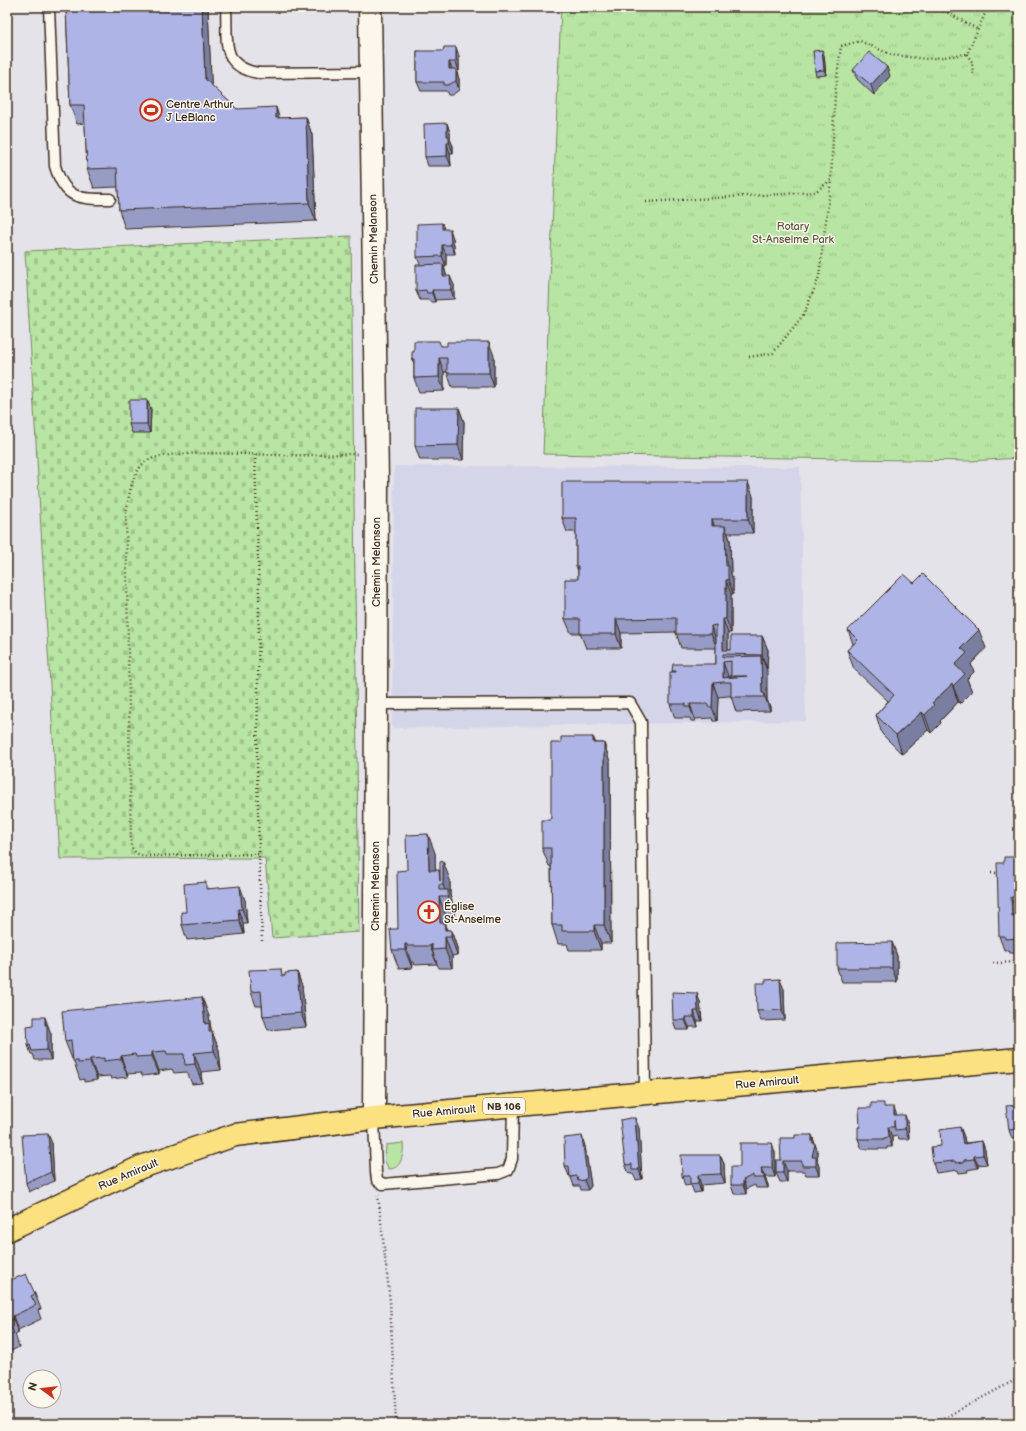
<svg xmlns="http://www.w3.org/2000/svg" width="1026" height="1431" font-family="'Balsamiq Sans',sans-serif">
	<defs>
		<pattern id="cemetery-stones" width="16" height="16" patternUnits="userSpaceOnUse"><rect width="16" height="16" fill="#b8e5a3"/><path d="M2 7V4a2 2 0 0 1 4 0v3zM10 15v-3a2 2 0 0 1 4 0v3z" fill="#9fc58c"/></pattern>
		<pattern id="park-tufts" width="24" height="20" patternUnits="userSpaceOnUse"><rect width="24" height="20" fill="#b8e5a3"/><path d="M3 7l-1-3M5 7V3M7 7l1-3M15 17l-1-3M17 17v-4M19 17l1-3" fill="none" stroke="#9fc58c"/></pattern>
	</defs>
	<rect width="100%" height="100%" fill="#e4e3ea"/>
	<filter id="ink" filterUnits="userSpaceOnUse"><feTurbulence type="fractalNoise" baseFrequency=".025" numOctaves="2"/><feDisplacementMap in="SourceGraphic" scale="8" xChannelSelector="R" yChannelSelector="G"/><feConvolveMatrix kernelMatrix="1 2 1 2 8 2 1 2 1" color-interpolation-filters="sRGB"/></filter>
	<g filter="url(#ink)">
		<path fill="#d4d5e9" d="M394 466 800 467 806 721 392 728Z"/>
		<path fill="#b8e5a3" stroke="#7a8860" d="M403 1143C404 1153 402 1169 389 1169L385 1162 386 1145Z"/>
		<path fill="url(#cemetery-stones)" stroke="#7a8860" d="M351 236 359 932 272 938 265 858 60 859 25 251Z"/>
		<path fill="url(#park-tufts)" stroke="#7a8860" d="M561 7H1019V458L970 461 543 454Z"/>
		<g fill="none" stroke-linecap="round" stroke-linejoin="round">
			<g stroke="#3b2a1e" stroke-width="13">
				<path id="lane" d="M49 7 55 166C65 199 78 199 110 199
					M226 7C228 39 219 66 258 73L371 72
					M376 704 630 703 641 722 645 1093
					M374 1118 376 1172 377 1180 383 1184 498 1174 508 1170 512 1159 513 1105"/>
			</g>
			<g stroke="#3b2a1e" stroke-width="25">
				<path id="secondary" d="M370 7 377 482 374 1118"/>
			</g>
			<g stroke="#3b2a1e" stroke-width="25">
				<path id="primary" d="M7 1230 141 1167 235 1135 374 1118 1019 1059"/>
			</g>
			<path stroke="#3b2a1e" stroke-width="2.5" stroke-dasharray="1 3" stroke-linecap="butt" d="M937 7 979 30
				M967 54 972 62 973 75
				M646 202 815 192 831 180 835 94 841 46 860 41 892 55 927 59 967 54 988 7
				M749 357 773 353 804 314 819 277 831 180
				M255 455 259 596 257 769 259 854
				M991 873H1001
				M262 941 259 854 143 856 136 853 131 847 126 513C129 497 131 474 145 462 162 448 256 455 281 455 307 456 332 454 358 454
				M993 963 1019 962
				M378 1195 390 1301 396 1424
				M933 1424 1019 1378"/>
			<use href="#lane" stroke="#fbf7ec" stroke-width="10"/>
			<use href="#secondary" stroke="#fbf7ec" stroke-width="22"/>
			<use href="#primary" stroke="#fbe180" stroke-width="22"/>
		</g>
		<path fill="#969cc6" stroke="#3b2a1e" fill-rule="evenodd" d="M66 7H208L211 85 237 109 280 118 306 117 312 135 316 221 125 229 119 210 118 187 94 188 87 169 85 123 77 124 70 105Z
			M424 7H447L424 8Z
			M417 51 459 56V71H456L459 79V90L452 95H448L446 91H421L417 82Z
			M824 55 826 75 816 76 815 71Z
			M853 70 890 76 874 95 857 79Z
			M447 123 450 133V139L453 146V153H450L451 166H428L425 157Z
			M442 223 444 229 453 238 455 254H446V266H444L446 274V276L454 285V299L435 300V302H430L429 300H420L416 291 420 264 417 257Z
			M441 346 494 356V387H452L447 372H444V391L419 392 414 378V364L412 359Z
			M459 408 464 422 463 460H420L415 446Z
			M151 409 150 433H132L129 424Z
			M753 496V533H728L730 540 731 574 733 580V594H731V633H728V650H731L762 636 768 650 767 669H766L767 700 770 707V711L736 712 731 696H728L718 697 717 721H713L712 718 695 719V721H691L690 718H675L670 704 673 672 672 671 716 664V648H681L676 632 621 633V648H586L580 633H571L565 619 578 579V571L576 566V532H567L562 518ZM728 676H731V677L728 678Z
			M914 583 986 648 971 664 974 672 967 679 972 692 960 704 958 702 940 721 941 723 931 733 928 730 902 754 882 734 876 715 888 701 854 669 847 650 853 644 848 630Z
			M593 737 596 743H604L610 762 611 943H601V950H569L567 944H558L552 925 551 866H549L542 848 551 818 561 743Z
			M435 853V870L450 880V895L454 908V916H446V928L447 930H451L457 948V955L452 956V968H439L437 964 414 965 413 962H411L412 968 399 969 392 950 398 929 407 870Z
			M1019 866V911H1016V915H1019V953H1010L1009 950H1004L999 936Z
			M208 888 245 900 247 923H243L244 934 187 940 182 925 186 912Z
			M892 942 897 956V982H842L837 968Z
			M297 972 302 986 306 1027 268 1030 263 1016 262 1006H256L251 992 283 976Z
			M784 989 785 1020 761 1021 757 1011Z
			M700 1002 702 1021H697L698 1027H689V1030H676L673 1020Z
			M209 1016 211 1029 219 1050 221 1070 201 1072 202 1083 192 1084 187 1072 174 1073 172 1069 159 1071V1074L142 1076 141 1073 127 1074 128 1077 111 1079 110 1076 97 1077V1080L84 1082V1079L80 1080 73 1059H72L65 1041Z
			M48 1026 49 1029 51 1034V1060H35L33 1054H31L28 1045Z
			M1019 1105V1138L1012 1139 1009 1130Z
			M886 1107 908 1124 909 1139H899L898 1136 892 1137V1147H887V1149H862L858 1139 860 1127Z
			M960 1127 964 1137 965 1143 982 1141 985 1150 987 1164 978 1165V1168L967 1170 968 1172 959 1173 958 1170 936 1173 933 1163 941 1146Z
			M639 1128 642 1179 636 1180 633 1174H630L628 1172 625 1163Z
			M812 1135 818 1153 817 1160 819 1167V1175H806L804 1171H787V1182H780L776 1173 781 1160 795 1138Z
			M52 1143 54 1181 38 1189 37 1188 29 1192 26 1183Z
			M772 1143 775 1153V1177H765L768 1185V1188H756L755 1185 746 1189V1194H734L731 1185 740 1167Z
			M585 1146 591 1186 588 1190H581L580 1186H574L570 1175 569 1176 565 1166Z
			M720 1155 724 1164 725 1183 701 1185V1192L694 1193 691 1185 685 1186 682 1176Z
			M8 1281 35 1294 41 1309 38 1310 41 1319 18 1330V1333L15 1334 19 1347 7 1353V1285L9 1284Z"/>
		<path fill="#7a7fa1" stroke="#3b2a1e" d="M202 7H208L212 98 205 79Z
			M456 47 459 56V71L456 62Z
			M822 50 824 55 826 75 824 70Z
			M449 62 453 71 449 69Z
			M887 67 890 76 874 95 871 85Z
			M456 69 459 79V90L456 81Z
			M276 107 282 126 276 118Z
			M306 117 312 135 316 221 309 203Z
			M447 123 450 133V139L453 146V153L447 136Z
			M447 143 450 153 451 166 447 156Z
			M450 229 453 238 455 254 451 245Z
			M442 245 446 254V266L442 256Z
			M443 264 446 274 447 285 443 276Z
			M450 276 454 285V299L451 290Z
			M432 290 435 300V302L432 293Z
			M489 342 494 356V387L489 373Z
			M439 358 444 372V391L439 377Z
			M147 400 151 409 150 433 147 424Z
			M459 408 464 422 463 460 458 445Z
			M748 482 753 496V533L748 519Z
			M712 519 717 533 712 526Z
			M725 526 730 540 731 574 733 580V594L728 580 726 566Z
			M726 580 731 594V633L726 619Z
			M616 619 621 633V648L616 634Z
			M723 619 728 633V654L723 650Z
			M711 626 716 640 717 648 711 634Z
			M979 630 986 648 971 664 974 672 967 679 972 692 960 704 953 686 955 665 961 648Z
			M762 636 768 650 767 669 762 655Z
			M761 656 767 670V700L770 707V711L765 697 762 693Z
			M723 662 728 676V682L723 678Z
			M713 683 718 697 717 721 712 707Z
			M952 684 958 702 940 721 941 723 931 733 925 715 932 703Z
			M690 704 695 719V721L690 707Z
			M922 712 928 730 902 754 896 735Z
			M593 737 600 755 593 743Z
			M604 743 610 762 611 943 604 925Z
			M428 834 435 853 436 889 429 870Z
			M1016 857 1019 866V900L1018 897Z
			M443 861 450 880V895L454 908V916L443 885 440 881 439 870 443 882Z
			M240 886 245 900 247 923 242 909Z
			M439 897 446 916V928L450 937 440 923Z
			M1011 897 1016 911 1017 930 1012 916Z
			M238 909 243 923 244 934 239 920Z
			M594 925 601 943V950L594 931Z
			M451 930 457 948V955L451 937Z
			M445 937 452 956V968L445 949Z
			M892 942 897 956V982L892 968Z
			M405 944 411 962 412 968 405 950Z
			M432 944V950L437 964 430 946Z
			M297 972 302 986 306 1027 301 1013Z
			M780 979 784 989 785 1020 782 1010Z
			M697 993 700 1002 702 1021 698 1011Z
			M202 997 209 1016 211 1029 219 1050 221 1070 205 1024Z
			M694 1011 697 1021 698 1027 694 1017Z
			M45 1017 51 1034V1060L47 1050Z
			M685 1017 689 1027V1030L685 1020Z
			M152 1052 159 1071V1074L152 1056Z
			M194 1053 201 1072 202 1083 195 1064Z
			M121 1056 128 1077 121 1059Z
			M90 1059 97 1077V1080L90 1062Z
			M894 1107 897 1116 894 1115Z
			M905 1115 908 1124 909 1139 905 1129Z
			M635 1118 639 1128 642 1179 639 1170Z
			M888 1127 892 1137V1147L889 1137Z
			M960 1127 964 1137 967 1153 963 1144Z
			M48 1134 52 1143 54 1181 51 1172Z
			M812 1135 818 1153 817 1160 819 1167V1175L812 1157Z
			M582 1136 585 1146 591 1186 588 1190 584 1180Z
			M982 1141 985 1150 987 1164 983 1155Z
			M772 1143 775 1153V1177L772 1168Z
			M720 1155 724 1164 725 1183 721 1174Z
			M974 1156 978 1165V1168L974 1159Z
			M783 1161 787 1171V1182L783 1173Z
			M761 1168 768 1185V1188L764 1178 762 1175Z
			M698 1175 701 1185V1192L698 1183Z
			M743 1180 746 1189V1194L743 1185Z
			M13 1316 18 1330V1333L13 1319Z"/>
		<path fill="#aeb5e6" stroke="#3b2a1e" fill-rule="evenodd" d="M66 7H202L205 79 237 109 276 107V118L306 117 309 203 119 210 117 168 87 169 84 105H70Z
			M444 47H456V62H449V69H456V81L448 85H444V82H417V51H443Z
			M822 50 824 70 815 71 813 51Z
			M869 52 887 67 871 85 853 70Z
			M447 123V136H449V143H447V156L425 157 424 124Z
			M442 223V229H450L451 245H442V256L417 257V224Z
			M443 264V276H450L451 290H432V293H427L426 290 416 291V265Z
			M414 341H439L441 346H447V342H489V373H447V358H439V377L414 378V359H412V352H414Z
			M129 400H147V424H129Z
			M415 408H459L458 445 415 446Z
			M562 482H748V519H712V526H725L726 566H728V580H726V619H723V650H731V636H762V655L723 654V657L761 656 762 693H764L765 697H731V682H723L713 683 712 707H708V704H690V707H686V704H670V672H676V671H672L673 664H716V625L711 626V634H676V618L616 619V634H580V619H565V579H578V566H576V518H562ZM731 661V676H747L723 678V662Z
			M904 574 914 583 923 574 979 630 961 648 967 653 955 665 965 674 953 686 952 684 932 703 934 705 925 715 922 712 896 735 876 715 894 695 847 650 858 640 848 630Z
			M561 737H593V743H604V925H594V931H562V925H552L551 850V848H542V820H550L551 818V743H561Z
			M428 834 429 870H439L440 881V862L443 861V885H439V890H448V897H439L440 923H444L445 930H451V937H445V949L432 950V944L430 946H407V944H405V950H392L390 929H398L397 871 407 870 406 835Z
			M1004 857H1016L1018 897H1011L1012 916 1019 915V938L1005 939V936H999L997 863H1004Z
			M206 882V889L240 886 242 909H238L239 920 182 925 181 912H186L184 884Z
			M892 942V968H837V943Z
			M281 969 282 976H285V973L297 972 301 1013 263 1016 261 991 251 992 249 970Z
			M780 979 782 1010 757 1011 756 983H765V980Z
			M672 992 697 993 698 1011H694V1017H685V1020H673Z
			M202 997 205 1024 209 1023V1032H212L214 1051 194 1053 195 1064 185 1065 184 1054H167L166 1051 152 1052V1056L136 1057 135 1054 121 1056V1059L104 1061V1058L90 1059V1062L78 1063V1061H73L71 1040 65 1041 62 1011Z
			M34 1017H45V1025H47V1050L32 1051 30 1045H28L27 1026 34 1025Z
			M871 1103H884V1107H894V1115H905V1129L895 1130 894 1120V1127H888L889 1137 884 1138V1139H858V1127H860L859 1108H871Z
			M1019 1105V1129L1009 1130 1006 1106Z
			M630 1118H635L639 1170H632V1164L627 1165 625 1163 620 1120Z
			M960 1127 963 1144 982 1141 983 1155 974 1156V1159L964 1160V1162L956 1163 955 1161 933 1163 931 1147 941 1146 940 1130Z
			M48 1134 51 1172 34 1180V1178L26 1183 22 1135Z
			M795 1135H812V1142L815 1144 812 1157H816V1166H802V1161H783V1173H776V1160H781L780 1138H795Z
			M582 1136 587 1177 584 1180 578 1181 577 1176 570 1177 569 1166H565L564 1138Z
			M740 1143H772V1168H761L762 1175H764V1178H753V1175L743 1180V1185H731V1167H740Z
			M681 1155H720L721 1174 698 1175V1183L690 1184V1176H682Z
			M26 1274 35 1294 31 1296 36 1305 13 1316V1319L8 1321 14 1333 7 1336V1285L9 1284 8 1281Z"/>
	</g>
	<defs>
		<g id="stadium-ring" transform="scale(1.15)"><circle r="9.5" fill="#fbf7ec" stroke="#c8321e" stroke-width="1.5"/><path d="M0-5a6.5 5 0 1 0 0 10a6.5 5 0 1 0 0-10ZM-3.5-1.8h7v3.6h-7Z" fill="#c8321e"/></g>
		<g id="church-ring" transform="scale(1.15)"><circle r="9.5" fill="#fbf7ec" stroke="#c8321e" stroke-width="1.5"/><path d="M-1.2-6h2.4v3.5h3.3v2.4h-3.3V6h-2.4V-.1h-3.3v-2.4h3.3Z" fill="#c8321e"/></g>
	</defs>
	<g fill-rule="evenodd">
		<use href="#stadium-ring" x="151" y="110"/>
		<use href="#church-ring" x="429" y="912"/>
	</g>
	<g text-anchor="middle" stroke-width="3" stroke-linejoin="round" paint-order="stroke">
		<rect fill="#fbf7ec" stroke="#75685c" stroke-width="1" x="483" y="1098" width="42" height="16" rx="3"/>
		<g font-size="10" font-weight="bold" fill="#3b2a1e">
			<text x="504" y="1110">NB 106</text>
		</g>
		<g font-size="11" fill="#3b2a1e" stroke="#fbf7ec" text-anchor="start">
			<text x="166" y="108">Centre Arthur<tspan x="166" dy="13">J LeBlanc</tspan></text>
			<text x="444" y="910">Église<tspan x="444" dy="13">St-Anselme</tspan></text>
		</g>
		<g font-size="11" fill="#5a593f" stroke="#fbf7ec">
			<text x="793" y="230">Rotary<tspan x="793" dy="13">St-Anselme Park</tspan></text>
		</g>
		<g font-size="11" fill="#3b2a1e" stroke="#fbf7ec">
			<text transform="translate(373 239) rotate(-91)" y="4">Chemin Melanson</text>
			<text transform="translate(376 562) rotate(-90)" y="4">Chemin Melanson</text>
			<text transform="translate(375 886) rotate(-90)" y="4">Chemin Melanson</text>
			<text transform="translate(767 1082) rotate(-5)" y="4">Rue Amirault</text>
			<text transform="translate(444 1111) rotate(-5)" y="4">Rue Amirault</text>
			<text transform="translate(128 1174) rotate(-23)" y="4">Rue Amirault</text>
		</g>
	</g>
	<rect width="1026" height="1431" fill="none" stroke="#fbf7ec" stroke-width="24"/>
	<rect x="12" y="12" width="1002" height="1407" fill="none" stroke="#3b2a1e" stroke-width="1.5" filter="url(#ink)"/>
	<g transform="translate(42 1389) rotate(285)"><circle r="19" fill="#fbf7ec" stroke="#aea59a"/>
	<path d="M0-3L7 15L0 10L-7 15Z" fill="#c8321e"/>
	<text y="-6" font-size="11" font-weight="bold" text-anchor="middle" fill="#3b2a1e">N</text>
	</g>
</svg>
